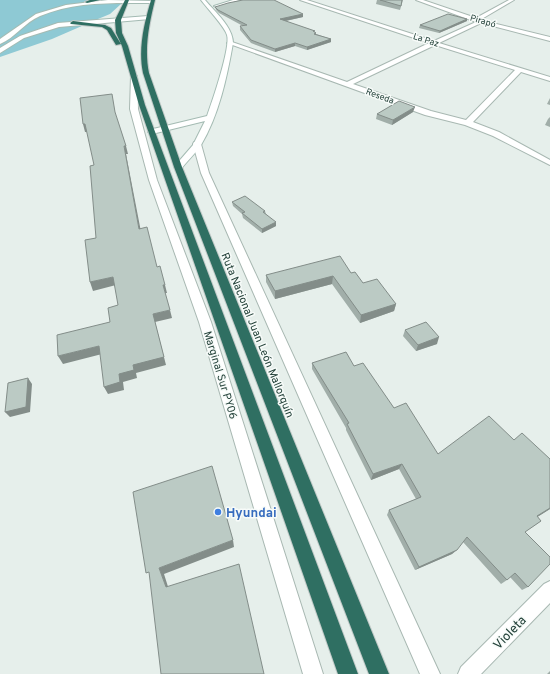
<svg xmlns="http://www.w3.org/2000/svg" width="550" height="674" font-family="Overpass,sans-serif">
	<rect width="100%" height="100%" fill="#e6efeb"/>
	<path fill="#8ec9d4" d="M0 0H121V4L110 14 98 19 52 39 0 57Z"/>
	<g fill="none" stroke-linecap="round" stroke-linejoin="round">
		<g stroke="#a8b8b2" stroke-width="2">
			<path id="street" d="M300 0H307L434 41 476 22 416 0H423L476 18 509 0H514L480 20 550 37V41L481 23 439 43 550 77V81L521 72 473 122 499 132 550 160V165L493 136 465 125 425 115 227 43 232 42 347 82 429 43ZM435 45 515 70 466 120 431 111 353 84Z
				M134 74 137 76 138 109 157 180 211 322 323 674H303L199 322 149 180 130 109 131 76Z
				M194 142H200L201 144 209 173 440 674H420L201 173 193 144Z
				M550 581V603L481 674H458L461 667 544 584Z"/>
		</g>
		<g stroke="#a4bbb3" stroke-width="2">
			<path id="secondary" d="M108 0 152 1 154 2 152 3C115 3 75 1 40 16 25 22 15 38 0 44V39L36 14 66 5Z
				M201 0H205C215 12 233 27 233 43 227 77 219 115 201 145 195 154 187 161 181 169H178L174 167 193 145 205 121 152 134 148 132 149 130 207 116C212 102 231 47 227 35 225 27 207 8 201 0Z
				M233 0H240L216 7 214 6Z
				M148 16 150 17V19L59 27 24 38 0 53V48L20 36 58 23Z"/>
		</g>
		<g stroke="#c2cac8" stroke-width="2">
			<path id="highway" d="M90 0H100L87 3 85 2Z
				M125 0H129L121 20 122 33 128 46 145 105 358 674H338L139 105 122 46 116 33 115 20Z
				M151 0H155C149 24 144 49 149 73L182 167 389 674H369L174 167 143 73C138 49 144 24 151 0Z
				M73 21 105 25 111 28 121 44 116 45 107 30 102 27 71 24 70 23Z"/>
		</g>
		<use href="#street" fill="#fff" fill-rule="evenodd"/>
		<use href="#secondary" fill="#fff" fill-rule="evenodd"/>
		<use href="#highway" fill="#2f6f62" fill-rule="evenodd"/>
	</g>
	<path fill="#a1aea9" d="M377 0H403L400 10 376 4Z
		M215 7 303 14V17L286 21 316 33V34L331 39V42L307 50 295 46 275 52 251 43 240 30V26H243L219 13 216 10Z
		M467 21 439 33 419 28 420 25Z
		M550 97V105L547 104 550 98Z
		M413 112 392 125 376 119 377 114Z
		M550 117V127L545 125 548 119Z
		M232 202 265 211 266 214 276 226 262 233 243 218 242 214 233 206Z
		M351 273 363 283 396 304 394 311 360 323 332 284 275 299 266 282V275Z
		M405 330 437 344 416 351 403 336Z
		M312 363 354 366 394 408 438 454 514 440 550 459V509L537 517 541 521 525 532 528 587 522 590 510 577 507 580 501 584 463 542 452 554 415 570 387 515 389 510 416 499 399 469 371 480 346 430V428L312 369Z
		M550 671V674H547Z"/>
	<path fill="#838d89" d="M303 14V17L280 22V19Z
		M467 19V21L439 33 440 31Z
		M331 39V42L307 50V47Z
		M295 43V46L275 52V49Z
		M415 107 413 112 392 125 393 120Z
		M83 124H85L88 132H85Z
		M124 146H126L128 154H126L142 237 139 229Z
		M276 222V226L262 233V229Z
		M333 276 332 284 275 299V291Z
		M113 277 116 285 93 291 90 282Z
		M163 285H165L167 293H165Z
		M396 304 394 311 360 323 361 315Z
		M170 310 172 318 155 322 166 365 136 373 137 378 123 382 124 390 108 394 104 387 119 374 153 314Z
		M439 337 437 344 416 351 418 345Z
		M99 346 102 354 63 364 58 356Z
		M28 378 32 384 30 412 10 417 5 412Z
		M402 464 399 469 371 480 373 474Z
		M550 508V509L531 521 537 516Z
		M233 540 234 547 164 574 170 593 166 587 159 568Z
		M457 550 452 554 415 570 419 567Z"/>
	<path fill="#bbcac4" stroke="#838d89" d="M243 0H274L303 14 280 19 315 31H313L316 33 314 34 331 39 307 47 295 43 275 49 251 40 240 26 247 25 218 10 215 7 228 3Z
		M380 0H402L401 6Z
		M448 14 467 19 440 31 420 25Z
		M112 94 115 112 126 146H124L139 229 147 227 157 267 160 266 165 285H163L170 310 153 314 164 357 133 365 134 370 119 374 120 382 104 387 99 346 58 356 57 335 110 322 108 308 118 305 113 277 90 282 85 240 96 238 90 166 94 165 85 124H83L80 98Z
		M399 101 415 107 393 120 377 114Z
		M245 196 265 211 263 212 276 222 262 229 242 213 245 212 232 202Z
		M340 256 351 273 355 272 363 283 377 279 396 304 361 315 333 276 275 291 266 275Z
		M426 322 439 337 418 345 405 330Z
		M346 352 354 366 363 363 394 408 406 403 438 454 489 416 514 440 522 433 550 459V508L537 516 541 521 525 532 550 557V564L528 587 515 573 507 580 467 537 457 550 419 567 389 510 421 497 402 464 373 474 347 424 349 423 312 363Z
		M28 378 26 407 5 412 8 383Z
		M212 466 233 540 159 568 166 587 239 564 264 674H161L149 572 146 573 133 492Z"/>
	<circle fill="#3f7fe0" stroke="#f7fbf9" stroke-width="1.5" cx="218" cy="512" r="4"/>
	<g text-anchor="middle" stroke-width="3" stroke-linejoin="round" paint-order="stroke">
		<g font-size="9" fill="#24423a" stroke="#f7fbf9">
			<text transform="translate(483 21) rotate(16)" y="3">Pirapó</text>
			<text transform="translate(426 40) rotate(18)" y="3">La Paz</text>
			<text transform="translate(380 96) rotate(20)" y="3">Reseda</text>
		</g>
		<g font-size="11" fill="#24423a" stroke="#f7fbf9">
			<text transform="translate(258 335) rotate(68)" y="4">Ruta Nacional Juan León Mallorquín</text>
			<text transform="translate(221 375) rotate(73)" y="4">Marginal Sur PY06</text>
		</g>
		<g font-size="13" font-weight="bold" fill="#366cbe" stroke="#f7fbf9" text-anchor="start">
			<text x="226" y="517">Hyundai</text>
		</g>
		<g font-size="13" fill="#24423a" stroke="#f7fbf9">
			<text transform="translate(509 632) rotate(-46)" y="5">Violeta</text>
		</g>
	</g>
</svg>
